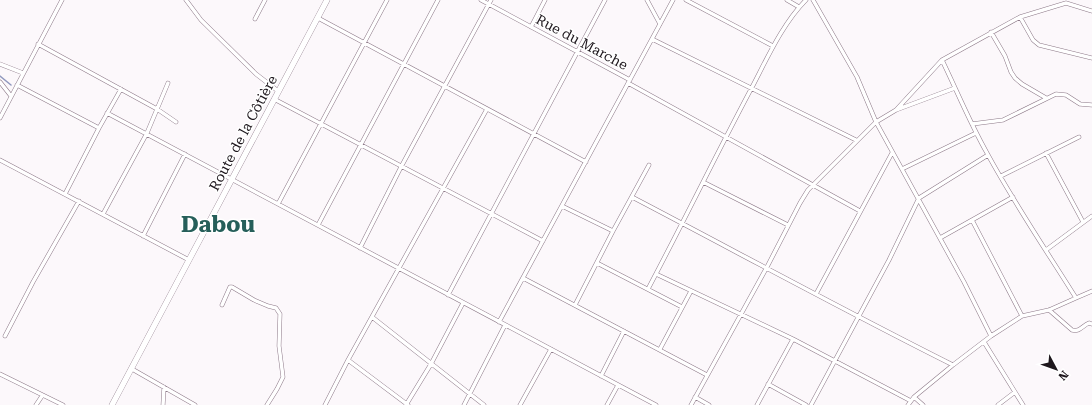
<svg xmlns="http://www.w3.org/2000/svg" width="1092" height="405" font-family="'Roboto Serif',serif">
	<rect width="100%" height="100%" fill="#fcf8fb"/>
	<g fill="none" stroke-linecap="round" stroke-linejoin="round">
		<path stroke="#9199be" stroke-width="1.5" d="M0 76 11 85"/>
		<g stroke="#8d7988" stroke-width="4.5">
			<path id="minor" d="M186 0 201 20 256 74 278 91
				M481 0 630 80
				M647 0 660 24
				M686 0 773 46
				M787 0 799 7
				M813 0 857 77 876 122 964 282 991 336
				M1020 17 1033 40 1039 45 1092 58
				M318 18 586 162
				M255 19 265 0
				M531 27 545 0
				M991 32 1005 56 1011 72 1015 78 1022 84 1046 98
				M652 39 856 140
				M38 44 157 109 176 122
				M942 60 1020 17 1066 3 1092 11
				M0 64 23 73
				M0 82 11 96
				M628 83 860 211
				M17 85 99 128
				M274 99 543 241
				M896 110 942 60C957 91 970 123 987 153 1014 203 1046 250 1076 298L1049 310 1022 316 991 336 953 365 914 397 908 405
				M107 113 656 405
				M0 118 62 0
				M972 124 1003 120 1056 94 1066 95 1080 104 1092 105
				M1046 153 1083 222
				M0 160 189 260
				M902 169 976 133
				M1001 176 1079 137
				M703 182 788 225
				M65 194 99 128 121 89
				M632 197C739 253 845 311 953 365
				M278 204 387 0
				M562 206 613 231
				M103 214 147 133 168 83
				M972 220 1022 316
				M318 225 438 0
				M143 236 185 154
				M940 238 1013 197
				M360 248 401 167 491 0
				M1046 250 1092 216
				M597 263 682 307
				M656 274 793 339 911 401
				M523 278 707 375
				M648 289C683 223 715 157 750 91 766 61 782 24 806 0
				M816 294 892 153
				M448 295 605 0
				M1076 298 1092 291
				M222 305 230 287H232L254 300 268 306 276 308 280 314 279 346 283 377 277 389 267 405
				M575 305 613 231 649 165
				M1049 310 1072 330C1080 332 1082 326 1089 323L1092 324
				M372 317 484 405
				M499 322 673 0
				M5 336 33 282 79 201
				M984 342 1023 405
				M660 349 691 291
				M348 360 408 405
				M132 369 195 405
				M0 374 63 405
				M601 376 624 331
				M768 384 806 405
				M695 397 709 405
				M914 397 923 405
				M36 405 42 396
				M163 405 164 387
				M325 405 348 360 487 109
				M406 405 431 364 463 303
				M464 405 505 325
				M520 405 551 349
				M607 405 618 385
				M691 405 767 267 800 203 808 190 876 122 896 110 955 88
				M757 405 793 339
				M811 405 889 260 919 198 988 155
				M998 405 1015 392"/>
		</g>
		<g stroke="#8d7988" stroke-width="6">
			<path id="primary" d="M112 405 327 0"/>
		</g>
		<use href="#minor" stroke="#fff" stroke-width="3.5"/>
		<use href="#primary" stroke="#fff" stroke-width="5.5"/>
	</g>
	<g text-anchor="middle" stroke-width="3" stroke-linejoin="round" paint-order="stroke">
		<g font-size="14" fill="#1e171d" stroke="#fff">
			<text transform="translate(582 42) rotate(28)" y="5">Rue du Marche</text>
			<text transform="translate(243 133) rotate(-62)" y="5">Route de la Côtière</text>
		</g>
		<g font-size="22" font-weight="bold" fill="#265f5a" stroke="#fff">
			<text x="218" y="232">Dabou</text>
		</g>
	</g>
	<g transform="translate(1056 369) rotate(131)" stroke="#ffffff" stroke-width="3" paint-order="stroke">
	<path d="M0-3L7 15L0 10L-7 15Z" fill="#1e171d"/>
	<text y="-6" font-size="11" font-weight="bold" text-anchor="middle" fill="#1e171d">N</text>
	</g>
</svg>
